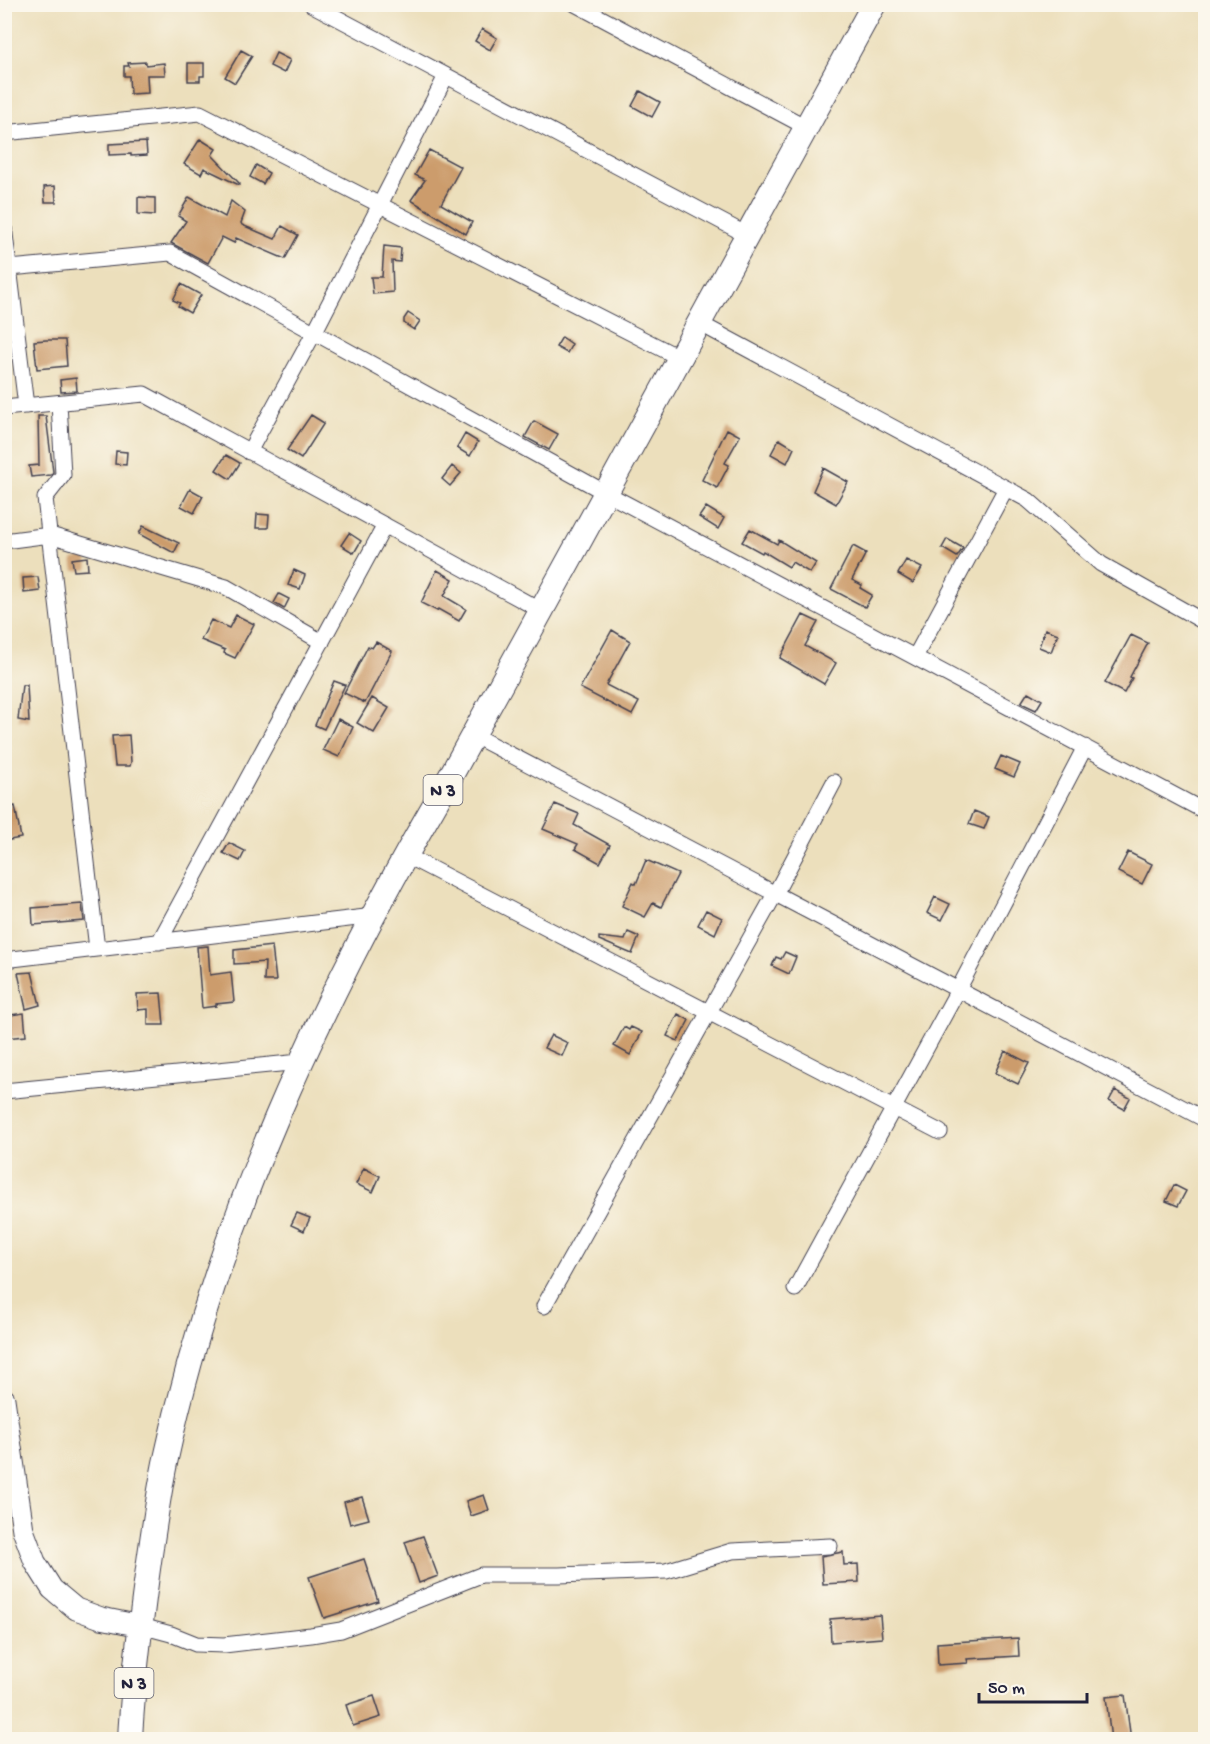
<svg xmlns="http://www.w3.org/2000/svg" width="1210" height="1744" font-family="'Gochi Hand',sans-serif">
	<rect width="100%" height="100%" fill="#fbf7ec"/>
	<filter id="ink" filterUnits="userSpaceOnUse"><feTurbulence type="fractalNoise" baseFrequency=".0167" numOctaves="2"/><feDisplacementMap in="SourceGraphic" scale="12" xChannelSelector="R" yChannelSelector="G"/><feConvolveMatrix kernelMatrix="1 2 1 2 8 2 1 2 1" color-interpolation-filters="sRGB"/></filter>
	<filter id="wash" filterUnits="userSpaceOnUse"><feTurbulence type="fractalNoise" baseFrequency=".008" numOctaves="4" result="noise"/><feDisplacementMap in="SourceGraphic" scale="24" xChannelSelector="R" yChannelSelector="G"/><feGaussianBlur stdDeviation="1.35" result="paint"/><feColorMatrix in="noise" values="0 0 0 0 0 0 0 0 0 0 0 0 0 0 0 0 0 1.4 0 .05"/><feComposite in="paint" operator="in"/></filter>
	<g filter="url(#wash)">
		<rect width="100%" height="100%" fill="#ecdfbc"/>
		<g id="blocks">
			<path fill="#cc9c6c" d="M482 29 497 38 490 50 475 41Z
				M241 50 252 56 235 83 225 77Z
				M276 53 290 60 284 73 270 66Z
				M146 62V65L164 63 165 75H147L148 93 130 94 129 76H124V66H129L128 63Z
				M188 63H204V76H200V81H188Z
				M640 91 660 102 652 117 632 106Z
				M200 139 216 149 212 155 240 184 239 185 204 168 201 174 184 164Z
				M146 142 147 155 131 156V154L109 155V144Z
				M429 150 461 167 441 204 472 222 466 234 411 200 425 180 415 175Z
				M256 165 269 173 263 184 250 177Z
				M55 186 56 202H45L44 187Z
				M138 197 155 198V215L138 214Z
				M189 197 225 217 231 201 245 212 241 223 242 225 275 239 282 226 298 235 285 259 236 238 234 243 222 237 208 263 171 243 186 221 178 216Z
				M384 246 401 248 400 262 392 261 393 292 373 294 371 277H382Z
				M181 284 201 295 190 313 178 306 180 303 173 300Z
				M408 313 420 321 414 330 404 323V319Z
				M562 337 572 344 567 353 556 347Z
				M46 340H65L67 366 37 369 34 341Z
				M76 378 77 391 61 392 60 380Z
				M311 415 324 423 301 459 287 450Z
				M38 416H46L53 472 51 475 31 477 29 466 39 465Z
				M534 421 558 434 549 450 525 437Z
				M727 429 740 436 725 463 729 465 717 488 702 480Z
				M465 434 478 442 470 456 457 448Z
				M779 439 794 448 787 463 771 454Z
				M116 451 127 452 126 465 115 464Z
				M226 455 240 463 230 479 216 470Z
				M452 466 461 473 450 486 442 479Z
				M823 468 848 482 836 504 813 491Z
				M190 489 203 496 194 513 181 506Z
				M706 507 724 518 718 529 699 517Z
				M257 514 269 515 268 528H256Z
				M143 526 179 543 174 553 139 534Z
				M750 529 777 544 779 540 816 563 810 573 792 562 789 567 763 551 762 553 742 542Z
				M349 533 361 541 354 553 341 545Z
				M947 539 963 548 957 557 942 548Z
				M853 546 866 553 852 580 862 585 860 588 872 595 865 607 831 589Z
				M87 557 88 570 74 571 72 559Z
				M906 560 922 568 913 583 898 574Z
				M294 570 305 575 300 589 288 585Z
				M437 570 453 579 444 596 466 609 459 621 438 609 437 611 421 603Z
				M38 577 40 591 24 593 23 578Z
				M279 594 289 599 284 609 274 603Z
				M236 615 254 624 235 658 224 653 225 650 201 640 211 620 229 628Z
				M803 615 818 622 805 646 836 663 824 684 780 658Z
				M1045 629 1058 634 1051 652 1039 647Z
				M612 630 630 641 606 685 639 702 632 715 580 688Z
				M1131 635 1148 643 1130 677 1132 678 1124 693 1105 683Z
				M376 642 392 651 365 703 344 693 368 646 372 648Z
				M334 681 345 685 324 729 315 725Z
				M22 685H27L29 722 18 720Z
				M1028 692 1042 700 1036 710 1021 703Z
				M372 698 389 708 374 733 357 723Z
				M338 719 353 727 339 757 323 750Z
				M129 735 131 762 130 766H115L112 736Z
				M1001 756 1020 764 1014 777 995 769Z
				M555 804 579 814 574 825 610 845 600 863 575 849 578 844 543 829Z
				M15 806 21 838 4 841V807Z
				M974 811 989 817 984 829 969 824Z
				M229 843 245 851 240 861 223 853Z
				M1128 852 1152 864 1142 884 1118 872Z
				M646 860 678 874 661 907 653 903 645 917 622 906 633 882 636 884Z
				M935 897 950 904 942 920 927 913Z
				M82 904 84 921 33 925 32 908Z
				M706 910 722 918 715 934 698 925Z
				M628 932 639 937 632 954 599 940V937L625 940Z
				M208 946 210 975 231 972 234 1002 216 1004V1006L202 1008 197 947Z
				M272 946 276 981H264L265 962 234 964V950Z
				M785 952 796 957 789 974 772 966 776 957 781 959Z
				M32 972 40 1005 26 1009 18 973Z
				M161 993 164 1025H148V1009L138 1010 137 994Z
				M24 1013 26 1036 4 1038V1016Z
				M678 1014 689 1020 678 1041 667 1036Z
				M624 1027 629 1030 631 1027 642 1032 630 1055 614 1046Z
				M551 1035 568 1043 562 1056 544 1048Z
				M1005 1051 1029 1063 1018 1084 995 1073Z
				M1115 1090 1130 1098 1124 1109 1109 1101Z
				M364 1168 380 1176 373 1192 356 1184Z
				M1174 1185 1186 1191 1178 1206 1166 1201Z
				M297 1213 310 1218 304 1231 291 1225Z
				M484 1495 489 1510 471 1516 466 1501Z
				M362 1497 369 1519 350 1524 344 1502Z
				M423 1536 438 1576 419 1583 405 1542Z
				M843 1552 844 1565 858 1564 859 1582 823 1584 821 1556Z
				M364 1559 378 1601 324 1618 309 1577Z
				M880 1615 882 1638 831 1642 830 1619Z
				M1018 1638 1019 1656 967 1659 968 1663 938 1665 937 1643Z
				M1125 1695 1131 1740H1111L1106 1697Z
				M374 1696 381 1717 353 1726 346 1705Z"/>
		</g>
	</g>
	<g filter="url(#ink)">
		<use href="#blocks" fill-opacity="0" stroke="#403e4e" stroke-width="1.5"/>
		<g fill="none" stroke-linecap="round" stroke-linejoin="round">
			<g stroke="#403e4e" stroke-width="17">
				<path id="street" d="M311 4 747 235
					M575 4 806 127
					M4 133 200 113 680 358
					M4 226 26 406
					M10 268 170 253 606 493 1206 812
					M699 323 1028 500 1101 564 1206 623
					M59 403 63 475 45 498 97 949
					M4 408 144 394 542 611
					M249 452 314 333 446 76
					M4 541 50 535 226 587 322 642
					M915 657 1006 488
					M473 735 1206 1120
					M405 855 940 1132
					M159 942 385 525
					M4 960 374 916
					M4 1091 300 1062
					M795 1289 958 990 1085 747
					M544 1306 775 894 834 782
					M141 1626 171 1634 196 1644 224 1645 311 1635 341 1630 481 1575H559L666 1571 732 1551 830 1546"/>
			</g>
			<g stroke="#403e4e" stroke-width="23">
				<path id="secondary" d="M4 1399 23 1530 35 1562 52 1589 76 1609 101 1618 141 1626"/>
			</g>
			<g stroke="#403e4e" stroke-width="26">
				<path id="primary" d="M130 1740C132 1692 138 1645 144 1598 150 1553 156 1508 165 1463 216 1224 321 1000 443 790L874 4"/>
			</g>
			<use href="#street" stroke="#fff" stroke-width="15"/>
			<use href="#secondary" stroke="#fff" stroke-width="21"/>
			<use href="#primary" stroke="#fff" stroke-width="24"/>
		</g>
	</g>
	<g text-anchor="middle" stroke-width="4.5" stroke-linejoin="round" paint-order="stroke">
		<g fill="#fbf7ec" stroke="#636270" stroke-width="1.5">
			<rect x="423.5" y="775" width="39" height="30" rx="4.5"/>
			<rect x="114.5" y="1668" width="39" height="30" rx="4.5"/>
		</g>
		<g font-size="18" font-weight="bold" fill="#22223b">
			<text x="443" y="796">N 3</text>
			<text x="134" y="1689">N 3</text>
		</g>
	</g>
	<rect width="1210" height="1744" fill="none" stroke="#fbf7ec" stroke-width="24"/>
	<path d="M979 1693v9h108v-9" fill="none" stroke="#22223b" stroke-width="3"/>
	<text x="988" y="1693" font-size="18" fill="#22223b" stroke="#fbf7ec" stroke-width="4.5" paint-order="stroke">50 m</text>
</svg>
